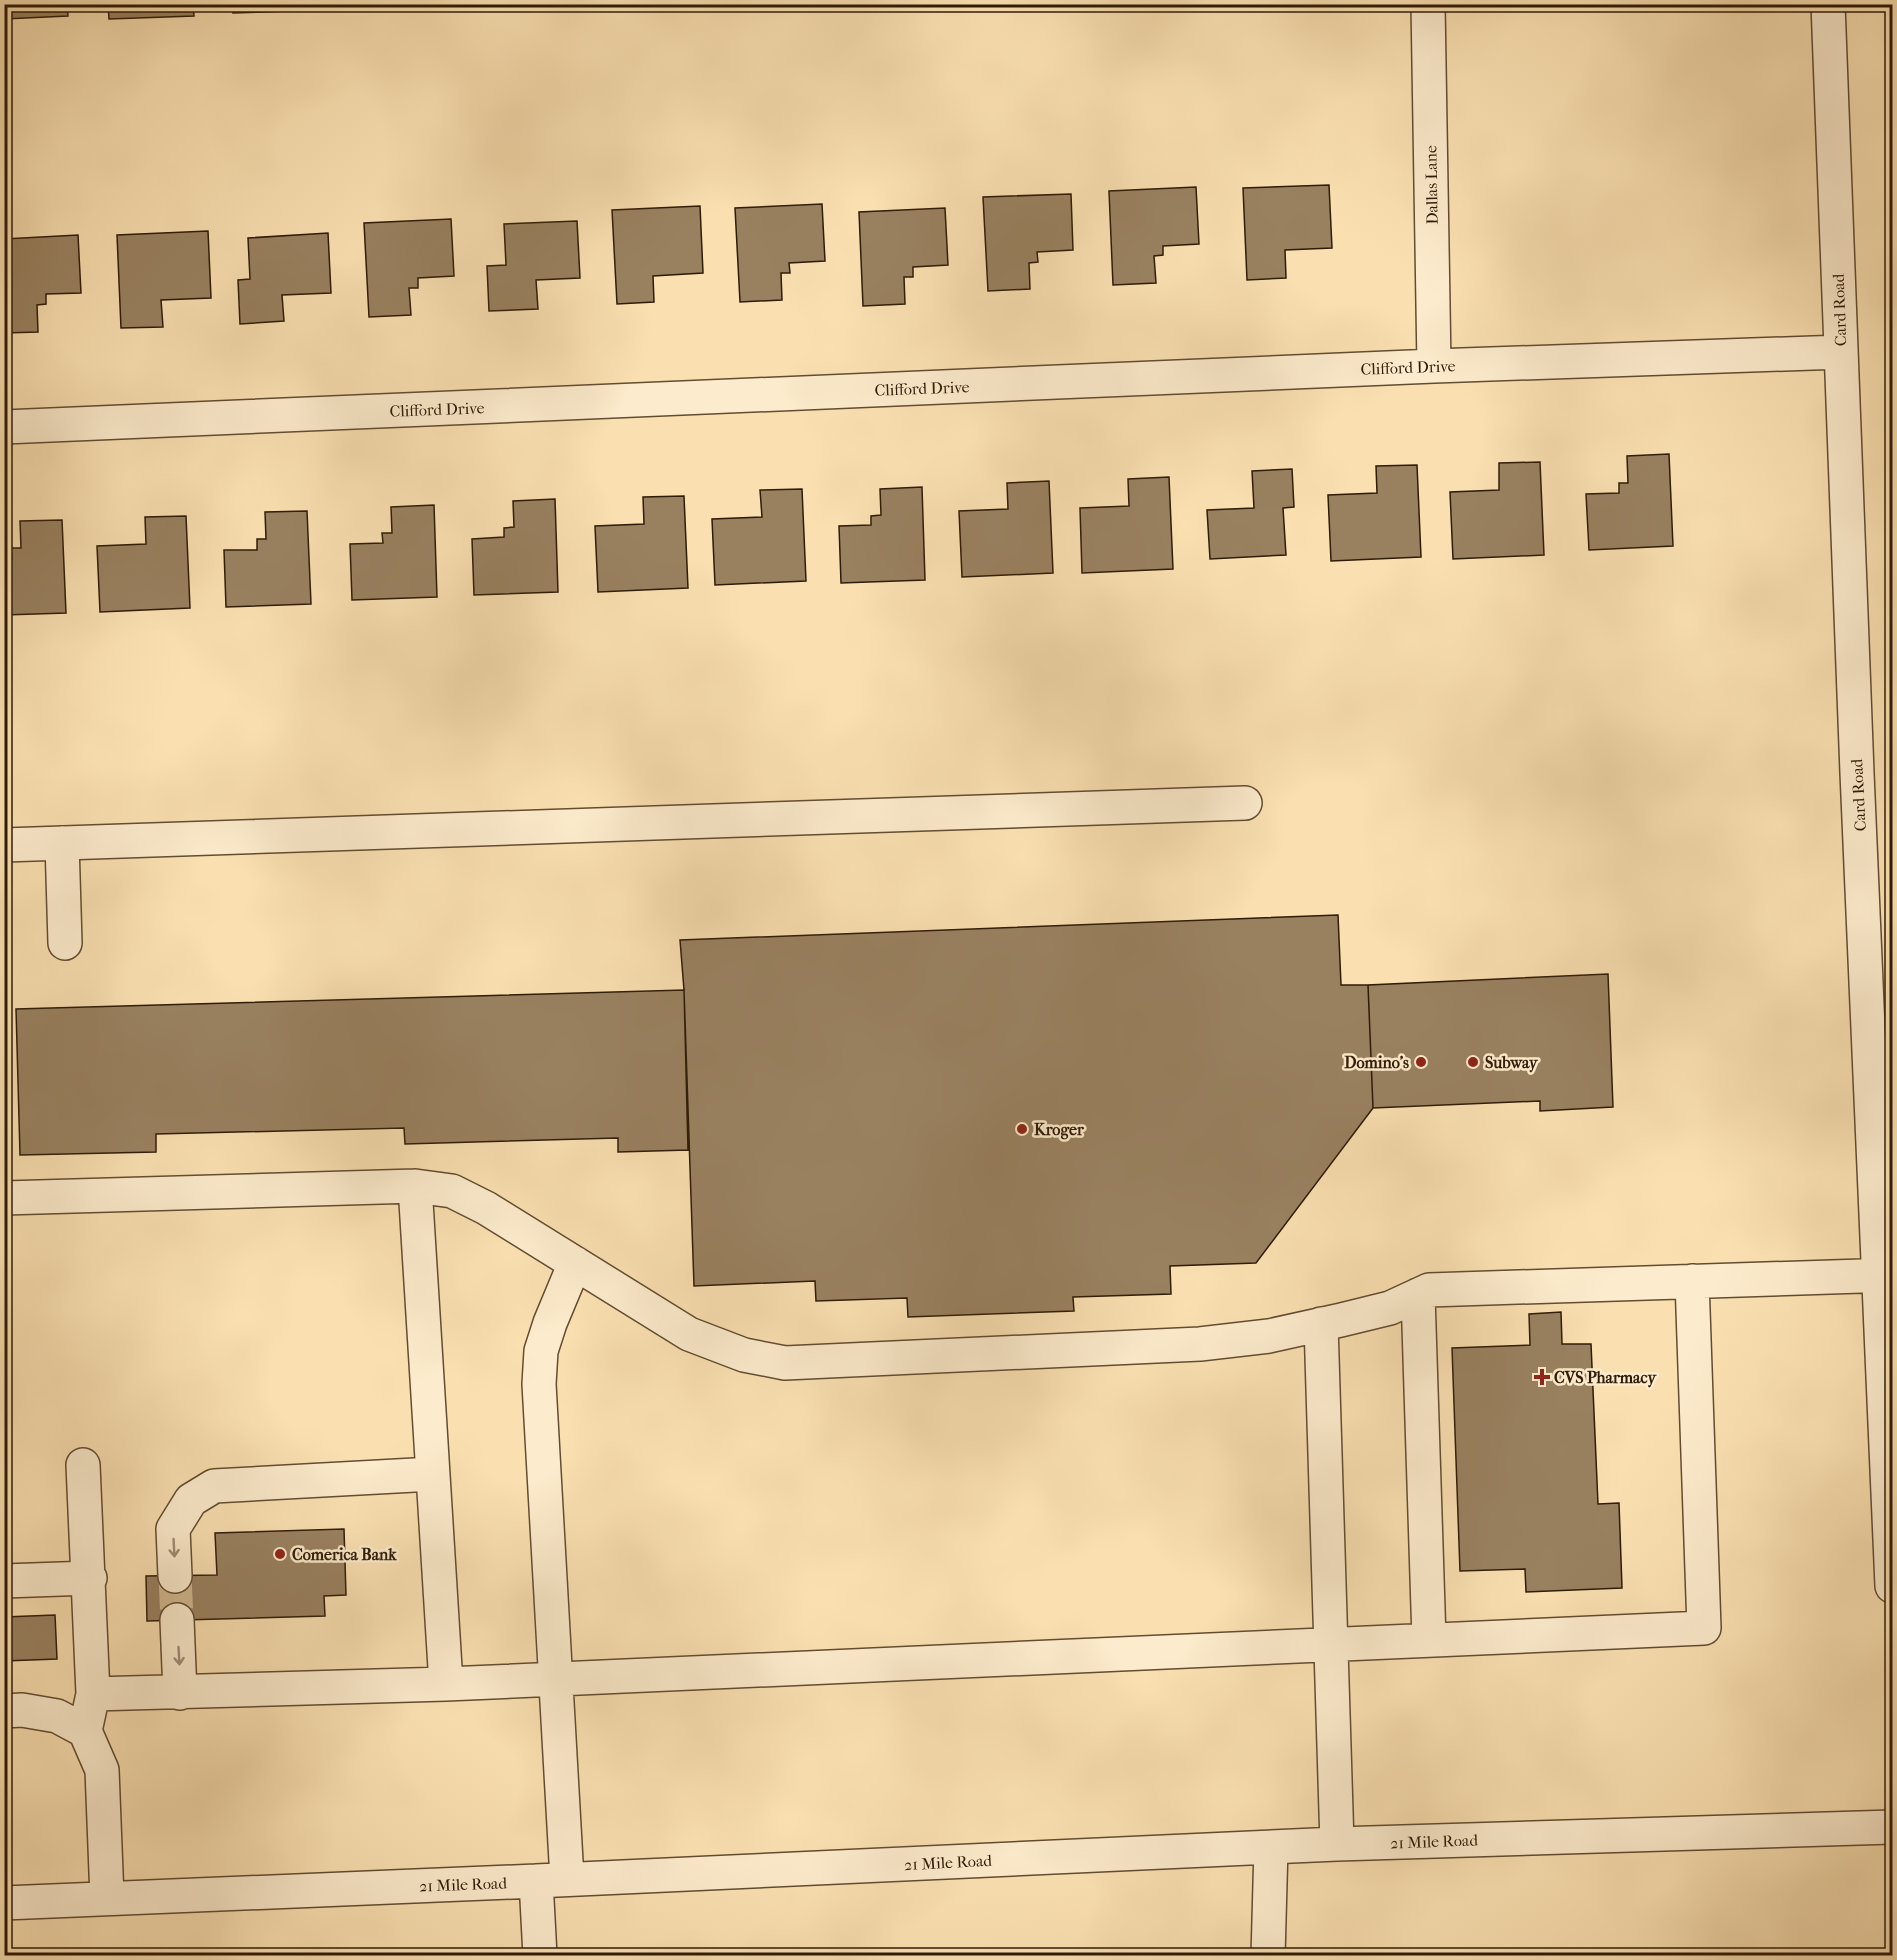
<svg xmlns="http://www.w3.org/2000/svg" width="1897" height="1960" font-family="'IM FELL French Canon',serif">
	<rect width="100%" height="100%" fill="#fae0b1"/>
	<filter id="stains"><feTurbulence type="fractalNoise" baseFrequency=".00333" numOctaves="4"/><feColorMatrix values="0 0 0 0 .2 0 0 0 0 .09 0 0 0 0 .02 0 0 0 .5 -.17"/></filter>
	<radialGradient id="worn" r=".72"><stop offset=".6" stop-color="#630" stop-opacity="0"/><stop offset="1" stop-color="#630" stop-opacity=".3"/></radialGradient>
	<path fill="#998160" stroke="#2f1b08" stroke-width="1.5" d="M4 4H67L68 16 4 19Z
		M108 4H193L194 16 109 19Z
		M233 4H318V10L233 13Z
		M361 4H446V7L361 10Z
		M1329 185 1332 248 1285 250 1286 278 1247 280 1243 188Z
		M1196 187 1199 244 1163 246V255L1154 256 1156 283 1113 285 1109 191Z
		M1071 194 1073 250 1037 252 1038 262 1029 263 1030 289 988 291 983 197Z
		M822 204 825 261 789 263 790 273H781L782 300 740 302 735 208Z
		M700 206 703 273 653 276 654 302 617 304 612 210Z
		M945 208 948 265 913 267V277H904L905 304 863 306 859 212Z
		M451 219 454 276 418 278V288H409L411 315 369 317 364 223Z
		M577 221 580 278 536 280 538 309 489 311 487 266 506 265 504 224Z
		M208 231 211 298 161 300 163 327 121 328 117 235Z
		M328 233 331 293 282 295 284 321 240 324 238 280 250 279 248 238Z
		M78 235 81 293 46 294V304L37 305 38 332 4 333V239Z
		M1669 454 1673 546 1589 550 1586 494 1619 493V483H1628L1627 456Z
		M1540 462 1544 555 1453 559 1450 492 1499 490V463Z
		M1417 465 1421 557 1331 561 1328 495 1377 493 1376 466Z
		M1292 469 1294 507 1283 508 1286 555 1210 559 1207 510 1254 508 1252 471Z
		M1169 477 1173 569 1082 573 1080 508 1129 506 1128 479Z
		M1049 481 1053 573 962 577 959 511 1008 509 1007 483Z
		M922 487 925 580 841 583 839 526 871 525V516L881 515 880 489Z
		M802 489 806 581 715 585 712 519 762 517 760 490Z
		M684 496 688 588 598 592 595 526 644 524 643 497Z
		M555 499 558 592 474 595 472 539 504 537V528L514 527 513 501Z
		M434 505 437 597 352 600 350 544 383 543 382 533H392L391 507Z
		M307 511 311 604 226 607 224 550H257V539H266L265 512Z
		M186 516 190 608 100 612 97 546 146 544 145 517Z
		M62 520 66 613 4 615V559H12L11 548H21L20 521Z
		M1338 915 1341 985H1368L1373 1108 1256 1263 1170 1266 1171 1294 1073 1297 1074 1311 908 1317 907 1298 816 1301 815 1281 694 1286 684 990 680 940Z
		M1608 974 1613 1107 1540 1111V1101L1373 1108 1368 985Z
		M684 990 688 1150 618 1152V1138L405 1144 404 1128 156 1134V1152L20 1155 16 1009Z
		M1561 1312 1562 1344H1591L1598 1504 1619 1503 1622 1588 1526 1592 1525 1569 1460 1571 1452 1348 1530 1345 1529 1314Z
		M344 1529 346 1595 324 1596 325 1616 147 1621 146 1576 217 1575 215 1533Z
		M55 1615 57 1659 4 1661V1617Z"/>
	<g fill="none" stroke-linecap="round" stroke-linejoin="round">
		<path stroke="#d1b98f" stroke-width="33" stroke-dasharray="33 16" stroke-linecap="butt" d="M175 1576 177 1620"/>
		<g stroke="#624c32" stroke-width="36">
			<path id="minor" d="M1428 4 1434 366
				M1828 4 1857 773 1892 1586
				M4 427 1434 366 1841 352
				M62 843 65 943
				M4 845 1245 803
				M415 1186 446 1684
				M4 1198 415 1186 452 1191 486 1208 689 1334 744 1355 785 1363 1200 1344 1269 1336 1341 1320 1390 1308 1429 1290 1892 1275
				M1418 1295 1429 1640
				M1321 1324 1337 1844
				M83 1465 93 1694 85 1731
				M175 1576 173 1529 191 1500 214 1486 433 1474
				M4 1581 90 1578
				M177 1620 180 1693
				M93 1694 446 1684 1704 1628 1692 1281
				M4 1711 22 1710 57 1716 85 1731 102 1770 107 1898
				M567 1879 539 1384 541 1351 550 1323 575 1263
				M536 1881 540 1956
				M4 1903 536 1881 1337 1844 1892 1827
				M1268 1956 1271 1847"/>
		</g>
		<use href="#minor" stroke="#fcebcc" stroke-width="33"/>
	</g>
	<defs><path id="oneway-shaft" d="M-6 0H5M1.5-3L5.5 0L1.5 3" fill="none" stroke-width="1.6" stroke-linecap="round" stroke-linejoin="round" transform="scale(1.5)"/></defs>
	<g stroke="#a08d74">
		<use href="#oneway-shaft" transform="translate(174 1548) rotate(87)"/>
		<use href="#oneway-shaft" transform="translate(179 1656) rotate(87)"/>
	</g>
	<g fill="#8f2418" stroke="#fcebcc" stroke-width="2">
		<circle cx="1421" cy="1062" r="6"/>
		<circle cx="1473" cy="1062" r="6"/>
		<circle cx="1022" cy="1129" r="6"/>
		<path d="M1539 1368h6v6h6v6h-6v6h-6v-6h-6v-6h6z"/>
		<circle cx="280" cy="1554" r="6"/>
	</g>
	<g text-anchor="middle" stroke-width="5" stroke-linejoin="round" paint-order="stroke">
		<g font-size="16" fill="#2f1b08" stroke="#fcebcc">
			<text transform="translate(1431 185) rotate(-91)" y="6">Dallas Lane</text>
			<text transform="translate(1839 310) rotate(-92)" y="6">Card Road</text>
			<text transform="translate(1408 367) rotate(-2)" y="6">Clifford Drive</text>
			<text transform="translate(922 388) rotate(-2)" y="6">Clifford Drive</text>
			<text transform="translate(437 409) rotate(-2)" y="6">Clifford Drive</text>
			<text transform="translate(1858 795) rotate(-93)" y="6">Card Road</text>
			<text transform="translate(1434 1841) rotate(-2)" y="6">21 Mile Road</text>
			<text transform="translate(948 1862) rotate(-3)" y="6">21 Mile Road</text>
			<text transform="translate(463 1884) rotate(-2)" y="6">21 Mile Road</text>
		</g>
		<g font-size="16" font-weight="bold" fill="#2f1b08" stroke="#fcebcc" text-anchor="start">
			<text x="1409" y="1068" text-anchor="end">Domino's</text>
			<text x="1485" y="1068">Subway</text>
			<text x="1034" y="1135">Kroger</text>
			<text x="1554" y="1383">CVS Pharmacy</text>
			<text x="292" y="1560">Comerica Bank</text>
		</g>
	</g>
	<rect width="1897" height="1960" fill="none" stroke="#fae0b1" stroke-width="24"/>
	<rect x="6" y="6" width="1885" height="1948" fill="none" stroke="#2f1b08" stroke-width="3"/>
	<rect x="12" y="12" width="1873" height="1936" fill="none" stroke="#2f1b08" stroke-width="1.5"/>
	<rect width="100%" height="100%" filter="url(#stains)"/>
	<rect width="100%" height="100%" fill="url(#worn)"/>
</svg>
